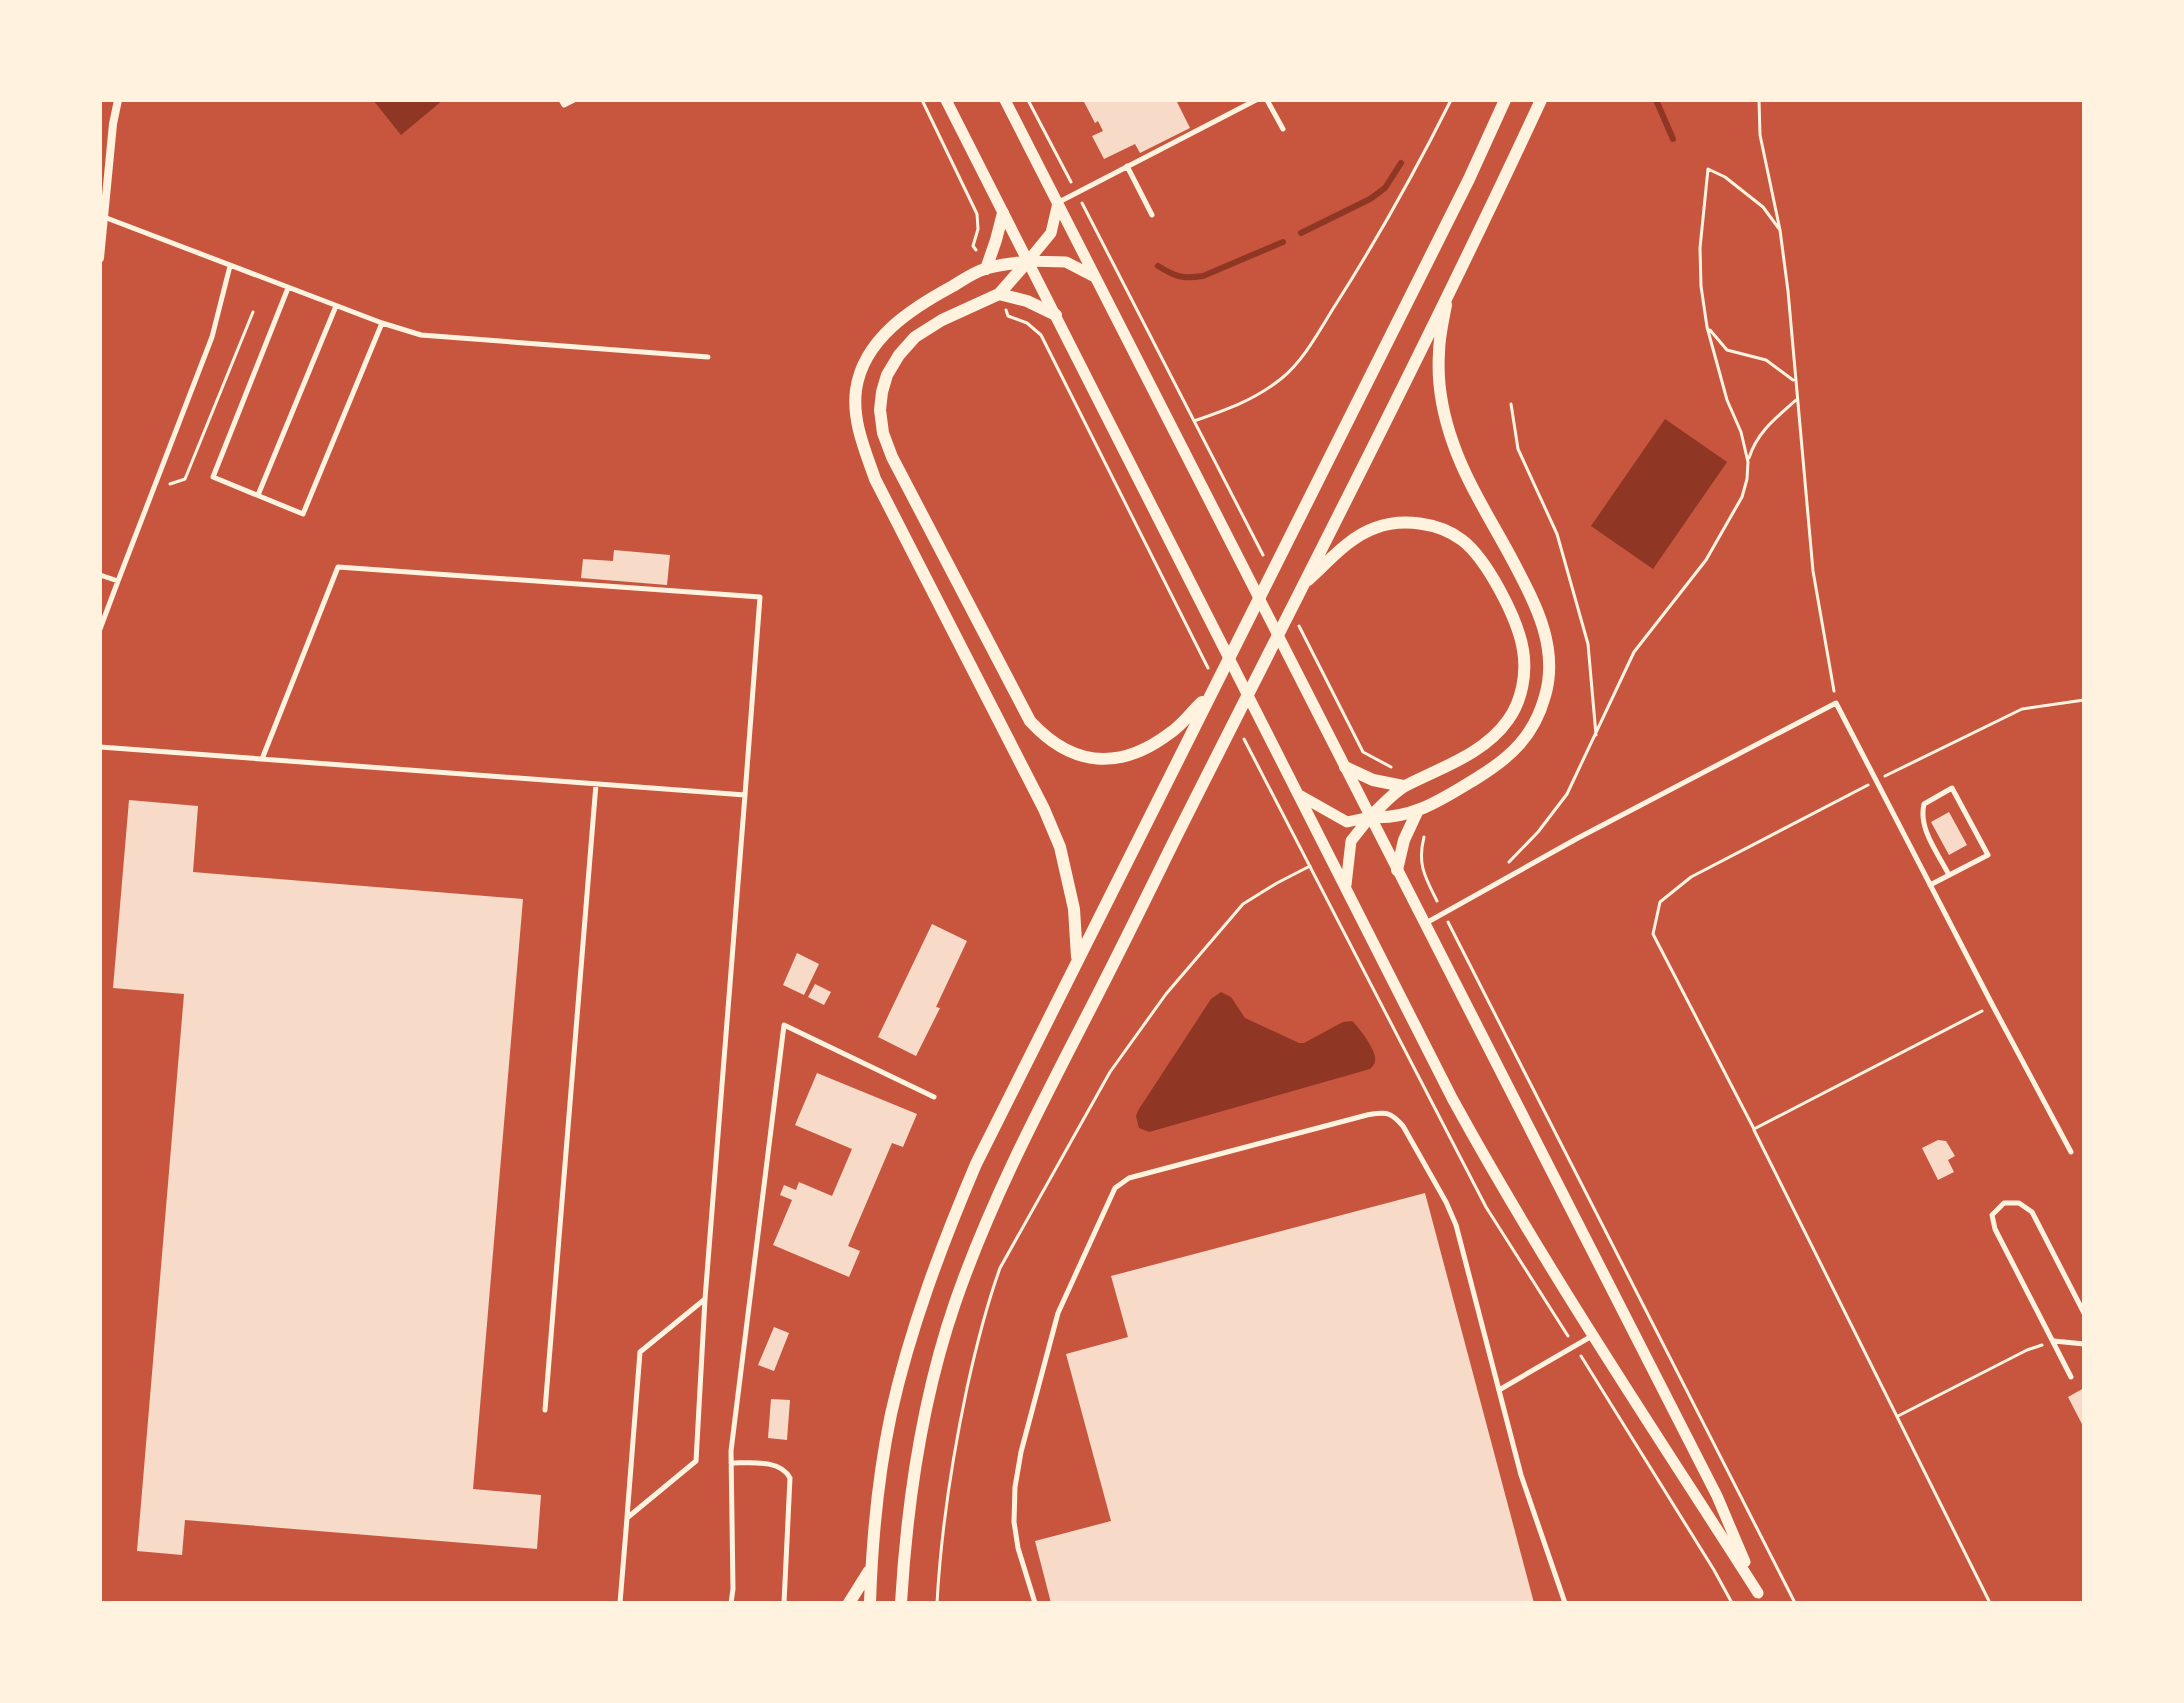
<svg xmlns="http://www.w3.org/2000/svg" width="2184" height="1703" font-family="'Titillium Web',sans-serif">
	<rect width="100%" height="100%" fill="#c8553d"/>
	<path fill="#8f3625" d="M373 100H443L401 135Z
		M1665 419 1727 462 1653 569 1591 526Z
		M1221 992 1231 997 1245 1018 1299 1043H1304L1343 1022 1352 1021C1359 1027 1374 1048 1375 1057 1376 1063 1374 1065 1370 1069L1149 1132 1139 1128 1136 1116 1139 1109 1211 999Z"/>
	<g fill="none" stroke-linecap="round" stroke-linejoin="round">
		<path stroke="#8f3625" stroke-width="6" d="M1656 100 1673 139
			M1301 233 1370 199 1385 188 1401 163
			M1158 266C1176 277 1182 279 1203 276L1283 242"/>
	</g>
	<path fill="#f7dbc8" d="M1083 100H1176L1190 128 1140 153 1135 144 1104 159 1092 136 1103 131 1098 121 1095 123Z
		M614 550 670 555 667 585 581 578 583 559 613 561Z
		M129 800 198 806 193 872 523 899 473 1489 541 1495 537 1549 185 1520 182 1555 137 1551 184 994 113 988Z
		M1949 812 1967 845 1949 855 1931 822Z
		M932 924 967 941 936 1007 940 1008 916 1056 878 1037Z
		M797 953 819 964 804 995 783 985Z
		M815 984 831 992 824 1005 808 997Z
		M817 1073 917 1114 903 1147 892 1143 848 1246 860 1251 849 1277 773 1245 792 1200 780 1195 784 1185 796 1190 799 1182 832 1196 852 1149 795 1125Z
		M1938 1140 1946 1141 1955 1156 1948 1160 1954 1172 1938 1180 1922 1148Z
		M1425 1193 1534 1603H1069L1068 1601 1051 1603 1035 1541 1111 1521 1066 1354 1128 1337 1111 1276Z
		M774 1327 789 1333 774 1371 758 1365Z
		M2084 1388V1428L2068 1397Z
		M771 1399 790 1400 787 1440 768 1438Z"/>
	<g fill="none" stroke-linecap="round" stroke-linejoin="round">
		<path stroke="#fff3e0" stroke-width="3" d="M922 100 977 214 978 229 973 246 976 250
			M1028 100 1071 182
			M1759 100 1760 135 1780 230 1788 291 1813 571 1834 691
			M1082 203 1263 555
			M1006 310 1008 316 1027 323 1041 335 1208 668
			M1710 330 1727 350 1766 360 1793 380
			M1511 404 1518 449 1557 534 1588 644 1596 735
			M1194 421C1226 410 1255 400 1282 378 1305 359 1320 329 1336 304 1378 238 1416 170 1451 100
			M1749 458C1757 432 1776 418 1796 400
			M170 484 185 479 253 312
			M1299 626 1363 752 1391 767
			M1244 739 1486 1207 1568 1336
			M1885 776 2022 709 2084 700
			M1868 785 1691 877 1660 902 1653 934 1754 1129 1982 1011
			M1424 837C1417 864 1425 877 1437 901
			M1509 862 1538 832 1567 794 1634 652 1706 560 1742 497 1747 479 1748 462 1741 432 1727 400 1707 327 1701 286 1700 248 1708 169 1725 177 1763 207 1780 230
			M1448 922 1795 1603
			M1754 1130 1990 1603
			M1581 1356 1714 1570 1732 1603
			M1898 1416 2027 1350 2042 1345
			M937 1603C941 1530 952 1459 967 1388 976 1347 986 1307 1000 1268L1110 1072 1166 994 1243 904 1277 883 1310 866"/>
		<path stroke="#fff3e0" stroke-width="5" d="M561 100 564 105 574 100
			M1267 100 1283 129
			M1127 166 1152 215
			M1059 202 1256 100
			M104 217 382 323 303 514 213 477 288 288
			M382 323 421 335 708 357
			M258 495 336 306
			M100 575 118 581 212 337 230 266
			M100 629 118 581
			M100 747 745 795 705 1299 696 1461 627 1518 620 1603
			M262 759 338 567 760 597 745 795
			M1930 885 1988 855 1952 788 1924 804C1918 829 1938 853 1949 875
			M1426 923 1578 838 1836 703 1993 1006 2071 1152
			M2054 1341 2084 1344
			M2071 1377 1995 1229 1992 1215 2004 1203H2019L2032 1212 2084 1313
			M1499 1390 1592 1336
			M545 1410 596 784
			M731 1463C751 1463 780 1459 790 1478L784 1603
			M627 1517 640 1352 705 1299
			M731 1603 733 1589 731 1451 784 1025 934 1097
			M1035 1603 1018 1548 1014 1522 1015 1487 1021 1452 1058 1313 1115 1188 1129 1178 1367 1115C1386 1112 1390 1111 1403 1126L1446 1202 1456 1225 1521 1475 1565 1603"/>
		<path stroke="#fff3e0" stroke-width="8" d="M100 258 113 124 118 100"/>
		<path stroke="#fff3e0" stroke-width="11" d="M946 100 1452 1098C1545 1268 1654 1430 1758 1593
			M1005 100 1717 1496 1745 1562
			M1028 261 1066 262 1095 277
			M1028 261 1051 233 1058 203
			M1301 796 1347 822 1370 817
			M1346 885 1351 841 1370 817"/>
		<path stroke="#fff3e0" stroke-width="12" d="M1028 261C1014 264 998 264 985 269 974 272 963 280 953 286 912 308 863 339 856 390 852 421 865 450 875 479L1044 809 1060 847 1074 909 1077 957
			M1028 261 999 294 942 320 915 337 899 355 887 375 882 392 880 410 883 433 892 457 1030 721C1072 767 1120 771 1170 733 1182 725 1191 712 1202 702
			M986 269 996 240 1003 213
			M999 294 1027 301 1056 315
			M1308 580C1328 562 1349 537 1375 528 1402 518 1438 522 1462 540 1487 559 1518 619 1523 650 1527 673 1522 701 1508 720 1484 754 1442 767 1407 785 1393 792 1381 807 1370 817
			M1345 767 1373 780 1403 786
			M1370 817C1413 820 1442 799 1477 778 1511 757 1534 736 1545 696 1559 648 1536 605 1514 563 1494 525 1467 484 1453 443 1443 415 1437 383 1439 353 1439 337 1443 321 1446 305
			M1397 870 1404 840 1417 812
			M849 1603 869 1571
			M870 1603C872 1540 878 1476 891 1414 910 1328 942 1244 976 1164L1469 179 1505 100
			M901 1603C907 1502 922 1399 955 1303 993 1193 1048 1092 1101 988 1126 939 1150 890 1174 841 1298 594 1425 350 1541 100"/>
	</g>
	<rect width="2184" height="1703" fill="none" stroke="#fff3e0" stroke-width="204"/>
</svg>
